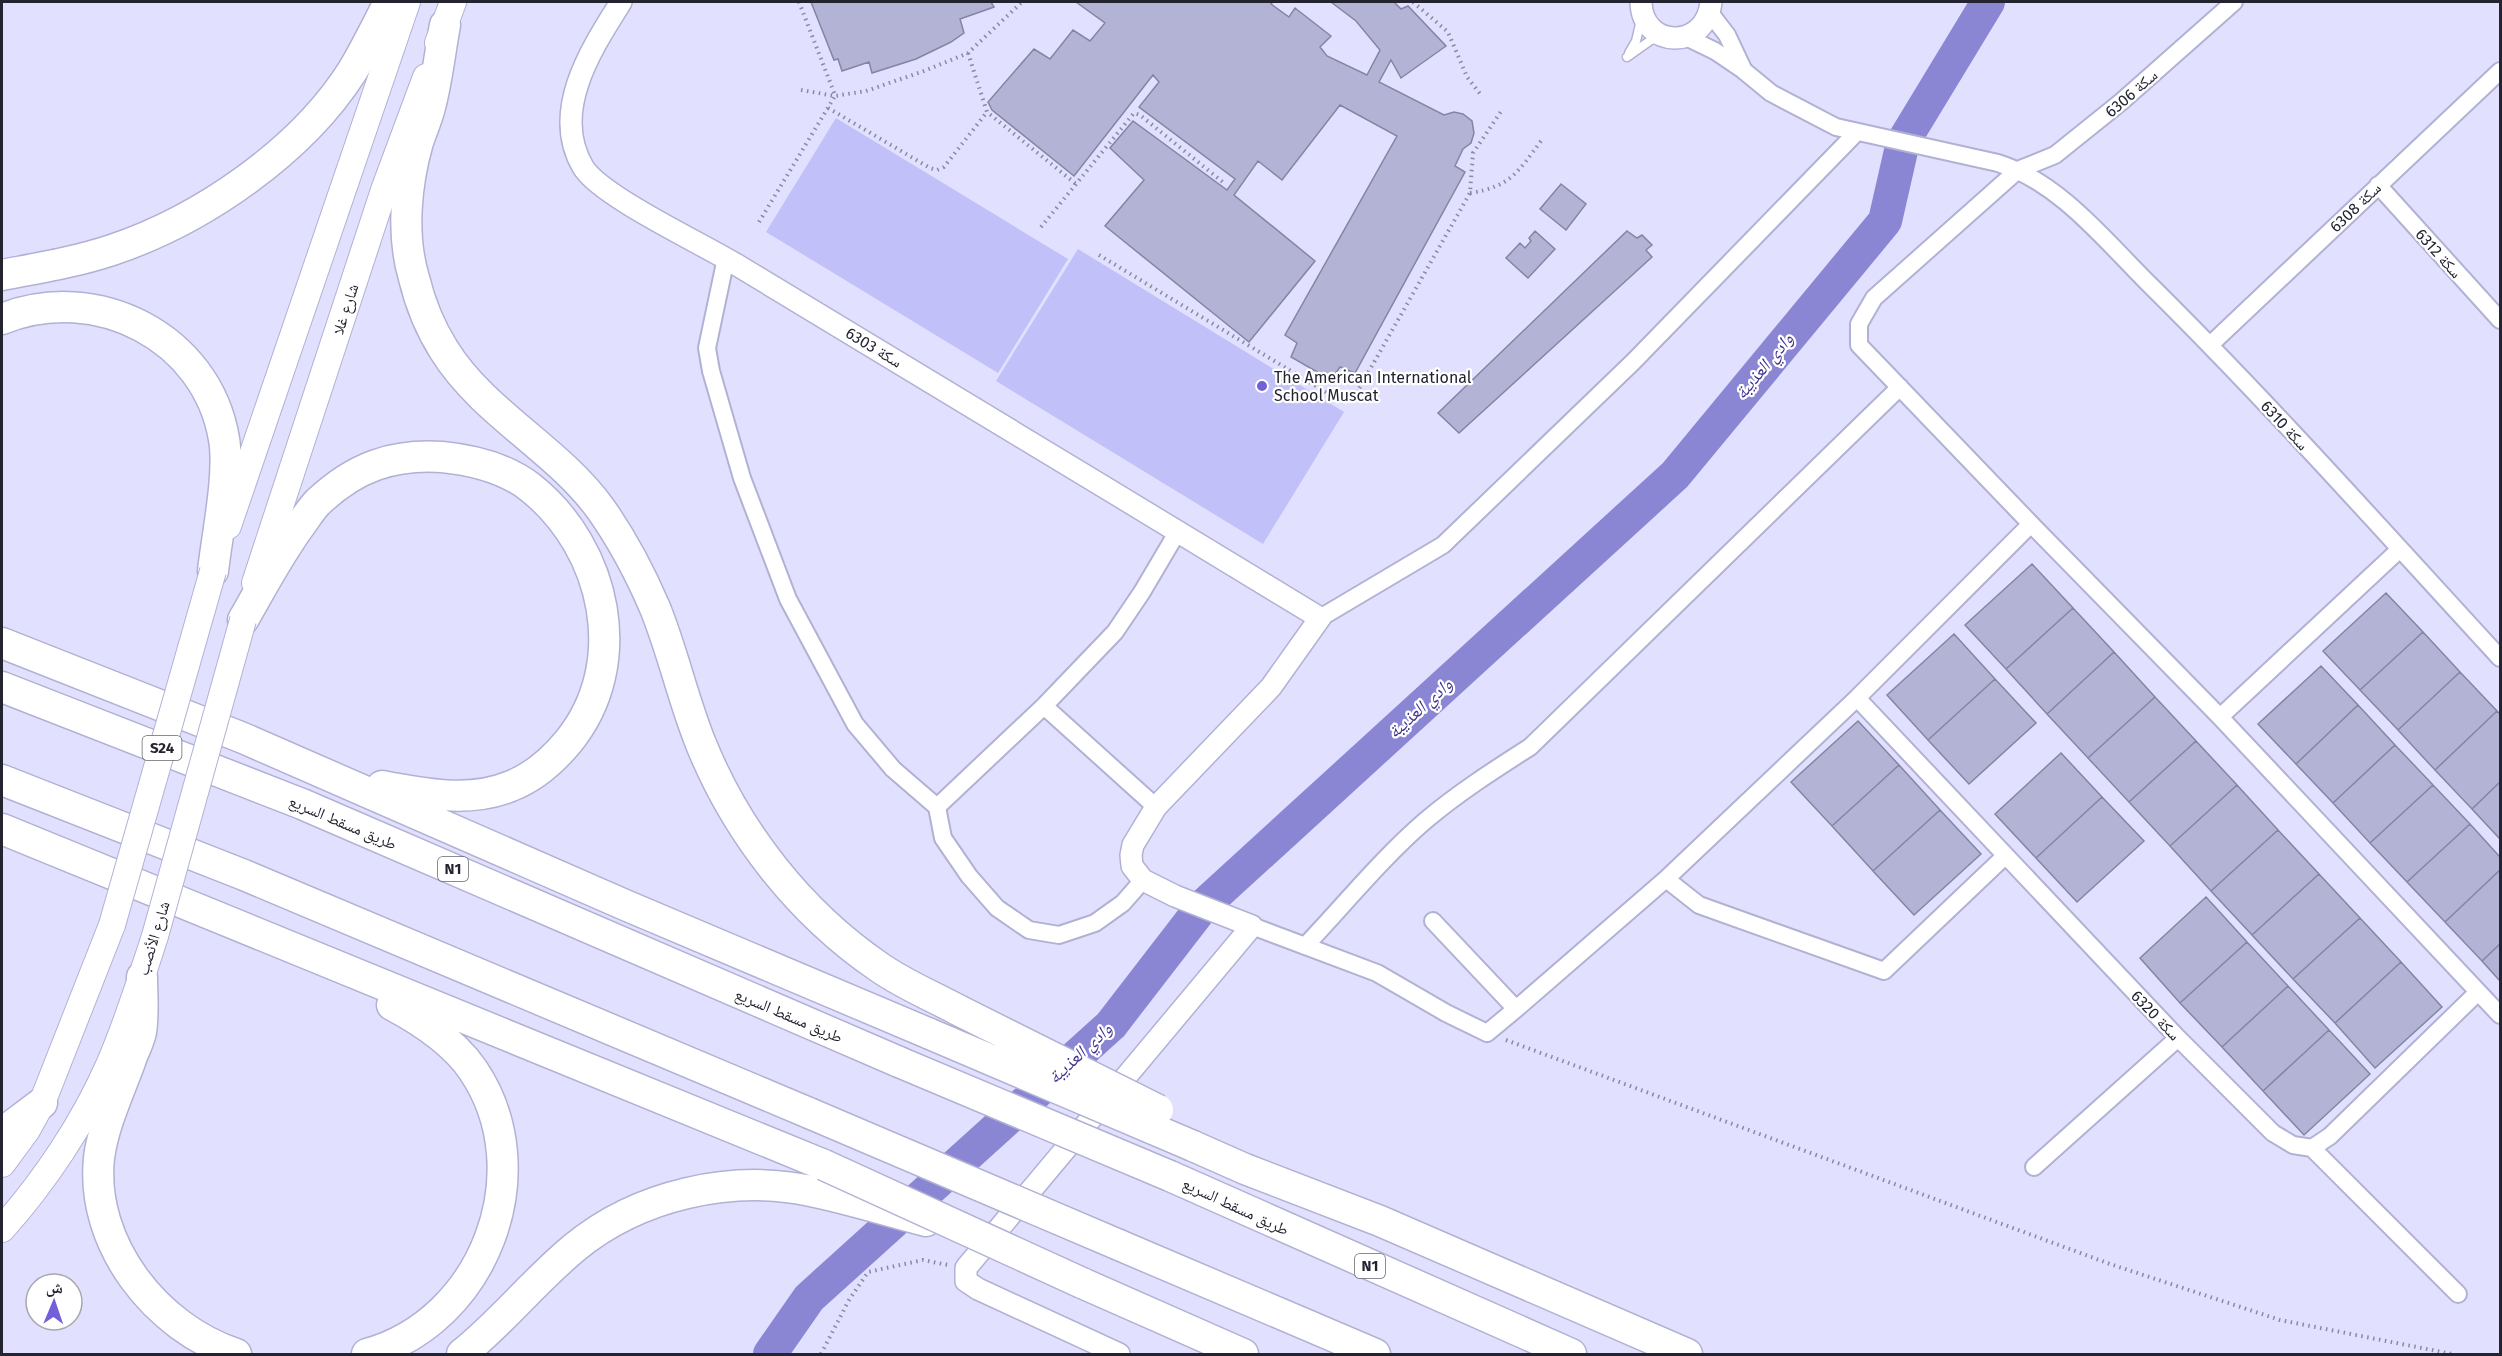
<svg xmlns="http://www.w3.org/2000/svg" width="2502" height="1356" font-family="'Fira Sans','Noto Naskh Arabic',sans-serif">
	<rect width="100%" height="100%" fill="#e1e1ff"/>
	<path fill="#c1c0f9" d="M836 118 1068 259 998 373 766 232Z
		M1078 249 1344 412 1263 544 996 381Z"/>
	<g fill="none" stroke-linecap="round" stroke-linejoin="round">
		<path stroke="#8a86d4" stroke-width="34" d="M770 1354 809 1298 1111 1025 1202 907 1675 475 1885 221 1903 142 1988 2"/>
	</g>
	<path fill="#b3b3d6" stroke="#8484a5" stroke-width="1.5" d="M811 2H991L994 7 960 19 964 33 951 42 916 59 872 73 869 62 842 71 838 59 834 60Z
		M1076 2H1273L1271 4 1289 17 1295 8 1331 36 1320 47 1327 56 1367 75 1380 50 1356 21 1331 2H1394L1401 9 1408 6 1446 46 1401 78 1391 60 1379 82 1444 115 1454 112 1463 114 1472 121 1474 133 1471 143 1463 149 1455 166 1465 172 1355 373 1340 367 1331 380 1291 357 1297 343 1285 335 1397 136 1340 105 1282 180 1258 161 1234 195 1315 261 1249 342 1105 226 1144 180 1110 148 1133 121 1227 190 1235 179 1139 107 1159 82 1153 75 1074 176 992 110 988 102 1034 49 1050 59 1073 30 1090 41 1105 23Z
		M1561 184 1586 204 1566 230 1540 209Z
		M1535 231 1555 249 1528 278 1506 258 1520 243 1525 248 1531 241 1529 238Z
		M1627 231 1637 238 1642 235 1652 245 1646 250 1652 257 1459 433 1438 413Z
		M2032 564 2073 608 2006 669 1965 625Z
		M2386 593 2423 632 2360 690 2323 651Z
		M2073 608 2114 652 2047 714 2006 669Z
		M2423 632 2460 672 2398 730 2360 690Z
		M1954 634 1995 679 1928 740 1887 695Z
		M2114 652 2155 697 2088 758 2047 714Z
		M2321 666 2358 705 2296 764 2258 724Z
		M2460 672 2497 711 2435 770 2398 730Z
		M1995 679 2036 723 1969 784 1928 740Z
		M2155 697 2196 741 2129 802 2088 758Z
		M2358 705 2395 745 2333 803 2296 764Z
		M2497 711 2500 714V782L2472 809 2435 770Z
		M1858 721 1899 765 1832 826 1791 782Z
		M2196 741 2237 785 2170 846 2129 802Z
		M2395 745 2433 785 2370 843 2333 803Z
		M2061 753 2102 797 2036 858 1995 814Z
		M1899 765 1940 810 1873 871 1832 826Z
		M2500 782V839L2472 809Z
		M2237 785 2278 830 2211 891 2170 846Z
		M2433 785 2470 824 2407 882 2370 843Z
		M2102 797 2144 841 2077 902 2036 858Z
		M1940 810 1981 854 1914 915 1873 871Z
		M2470 824 2500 857V870L2445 922 2407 882Z
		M2278 830 2319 874 2252 935 2211 891Z
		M2500 870V944L2482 961 2445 922Z
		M2319 874 2360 918 2293 979 2252 935Z
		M2206 897 2247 942 2180 1003 2140 958Z
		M2360 918 2401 962 2335 1023 2293 979Z
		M2247 942 2288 986 2222 1047 2180 1003Z
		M2500 944V981L2482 961Z
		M2401 962 2442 1007 2375 1068 2335 1023Z
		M2288 986 2329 1030 2263 1091 2222 1047Z
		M2329 1030 2370 1074 2304 1135 2263 1091Z"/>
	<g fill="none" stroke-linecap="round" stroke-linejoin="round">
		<g stroke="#b1b1d4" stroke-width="11">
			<path id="service" d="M1629 53 1636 41 1641 20
				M1627 57 1651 40 1660 38"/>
		</g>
		<g stroke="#b1b1d4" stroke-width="20">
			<path id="minor" d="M1710 13 1727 35 1743 69
				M1686 37 1715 51 1743 70 1771 93 1836 127 1998 163C2061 183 2106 242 2152 287 2272 406 2385 533 2500 658
				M2378 185 2500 320
				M726 258 707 348 711 371 742 478 788 599 855 724 893 769 937 807 1044 706 1115 632 1142 592 1178 531
				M2210 345 2500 71
				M2031 524 1859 345V324L1874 298 2018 170 2055 155 2121 102 2234 2
				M1320 618 1443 545 1633 362 1856 133
				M1857 698 2178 1038 2273 1133 2293 1145 2312 1148 2330 1136 2478 992
				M1044 706 1156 807
				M2220 717 2400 549
				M937 807 943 838 969 876 997 908 1029 930 1059 935 1095 923 1123 903 1143 880
				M1666 879 1699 905 1884 971 2005 856
				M1433 921 1516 1009 1666 879 1857 698 2031 524 2220 717 2500 1015
				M1252 926 1377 973 1446 1013 1487 1033 1516 1009
				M1305 946C1345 904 1382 858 1425 821 1458 793 1494 770 1530 747L1900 387
				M2312 1148 2458 1294
				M2034 1167 2178 1038"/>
		</g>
		<g stroke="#b1b1d4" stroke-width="24">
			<path id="tertiary" d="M621 2C592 48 550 111 583 167 600 196 703 244 737 265 931 382 1126 500 1320 618L1271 687 1156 807 1133 845 1131 855 1132 866 1143 880 1175 896 1252 926 966 1268V1281L978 1289 1119 1354
				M1641 2C1642 49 1706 51 1711 2"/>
		</g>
		<g stroke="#b1b1d4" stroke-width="28">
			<path id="primary" d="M438 43 453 2
				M228 526 407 2
				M255 583 384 190 426 77
				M2 1164 27 1130 42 1103 112 925
				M2 1229C44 1182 83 1124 109 1065 127 1024 141 979 155 936"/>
		</g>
		<g stroke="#b1b1d4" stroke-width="33">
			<path id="motorway" d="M445 25C440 52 437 81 430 107 427 119 422 130 418 142 406 184 401 235 414 278 420 303 430 328 444 350 483 413 556 448 600 508 622 539 640 573 655 608 673 652 683 700 701 744 737 833 800 913 879 967 903 984 932 996 958 1010
				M2 275C39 268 76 262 112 250 202 220 302 151 353 70 366 48 378 24 389 2
				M2 319C96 281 207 337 224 439 230 474 217 535 213 571
				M243 620C262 587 279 554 302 523 307 516 312 508 318 502 355 467 392 454 442 457 472 460 506 468 531 488 606 548 632 664 568 742 553 760 534 777 511 786 471 803 423 794 382 786
				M2 643 243 738 625 905 930 1034
				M2 687 302 804 899 1062
				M2 780 244 875 809 1113
				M2 829 824 1165
				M142 977C142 994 144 1014 141 1032 139 1042 133 1052 130 1062 119 1092 103 1126 99 1158 90 1245 157 1328 236 1354
				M2 1133 42 1103
				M1193 1146 1245 1169 1380 1221 1687 1354
				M1170 1176 1571 1354
				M1119 1245 1375 1354
				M1082 1283 1243 1354
				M367 1354C484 1322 542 1172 473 1070 454 1042 422 1021 392 1005
				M462 1354C502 1322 534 1281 574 1248 638 1195 731 1174 811 1191 850 1199 888 1211 926 1221"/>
		</g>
		<path stroke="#89899f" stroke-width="4" stroke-dasharray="1.5 4.5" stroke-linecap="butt" d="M799 2 835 95
			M1413 2 1448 32 1467 77 1481 95
			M968 53 987 112 1076 184
			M801 90 835 96 866 91 924 71 968 53 1022 2
			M828 108 930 168 937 170 944 167 987 112
			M1470 193C1510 187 1518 172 1541 141
			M759 222 835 96
			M1041 227 1134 113 1140 115 1224 183
			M1099 255 1334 397 1349 400 1356 394 1470 193 1473 153 1502 110
			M1506 1040 2110 1264 2280 1320 2452 1354
			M821 1354 849 1300 868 1272 923 1260 948 1265"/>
		<use href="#service" stroke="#fff" stroke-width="8"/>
		<use href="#minor" stroke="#fff" stroke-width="16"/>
		<use href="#tertiary" stroke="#fff" stroke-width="21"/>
		<use href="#primary" stroke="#fff" stroke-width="26"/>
		<use href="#motorway" stroke="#fff" stroke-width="30"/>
		<g stroke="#b1b1d4" stroke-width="28" stroke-linecap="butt">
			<path id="primary-bridge" d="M112 925 213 571
				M155 936 243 620"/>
		</g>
		<g stroke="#b1b1d4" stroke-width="33" stroke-linecap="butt">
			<path id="motorway-bridge" d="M958 1010 1158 1110
				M930 1034 1193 1146
				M899 1062 1170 1176
				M809 1113 1119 1245
				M824 1165 1082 1283"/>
		</g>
		<use href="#primary-bridge" stroke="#fff" stroke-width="26"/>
		<use href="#motorway-bridge" stroke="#fff" stroke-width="30"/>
	</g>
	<circle fill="#7160da" stroke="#fff" stroke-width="2" cx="1262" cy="386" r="6"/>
	<g text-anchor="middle" stroke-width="4.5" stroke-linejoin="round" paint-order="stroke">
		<g fill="#fff" stroke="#66666f" stroke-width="1.5">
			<rect x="142.5" y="736" width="39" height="24" rx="4.5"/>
			<rect x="438" y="857" width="30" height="24" rx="4.5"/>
			<rect x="1355" y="1254" width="30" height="24" rx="4.5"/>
		</g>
		<g font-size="15" font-weight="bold" fill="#242431">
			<text x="162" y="753">S24</text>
			<text x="453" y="874">N1</text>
			<text x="1370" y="1271">N1</text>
		</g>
		<g font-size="16" fill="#242431" stroke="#fff">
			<text transform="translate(2131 93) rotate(-41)" y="6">سكة 6306</text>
			<text transform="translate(2355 207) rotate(-44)" y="6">سكة 6308</text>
			<text transform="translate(2439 253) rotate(48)" y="6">سكة 6312</text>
			<text transform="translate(345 309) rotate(-72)" y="6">شارع غلا</text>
			<text transform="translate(874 347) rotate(31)" y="6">سكة 6303</text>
			<text transform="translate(2285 425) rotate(47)" y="6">سكة 6310</text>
			<text transform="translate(343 822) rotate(23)" y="6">طريق مسقط السريع</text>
			<text transform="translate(153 938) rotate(-73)" y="6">شارع الأنصب</text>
			<text transform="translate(789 1015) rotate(23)" y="6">طريق مسقط السريع</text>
			<text transform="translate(2156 1015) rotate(46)" y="6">سكة 6320</text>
			<text transform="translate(1236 1206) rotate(25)" y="6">طريق مسقط السريع</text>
		</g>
		<g font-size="16" fill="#242431" stroke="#fff" text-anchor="start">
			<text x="1274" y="383">The American International<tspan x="1274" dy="18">School Muscat</tspan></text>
		</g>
		<g font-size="18" font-style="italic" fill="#42338f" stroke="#fff">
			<text transform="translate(1764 366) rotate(-50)" y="6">وادي العذيبة</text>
			<text transform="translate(1420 708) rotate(-42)" y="6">وادي العذيبة</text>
			<text transform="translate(1080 1053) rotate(-43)" y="6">وادي العذيبة</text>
		</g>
	</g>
	<rect width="2502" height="1356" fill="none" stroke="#242431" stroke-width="6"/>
	<g transform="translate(54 1302) rotate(2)"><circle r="28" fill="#ffffff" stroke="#a7a7ad" stroke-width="1.5"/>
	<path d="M0-4.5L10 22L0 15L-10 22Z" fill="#7160da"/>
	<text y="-9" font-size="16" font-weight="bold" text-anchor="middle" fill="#242431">ش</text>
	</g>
</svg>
